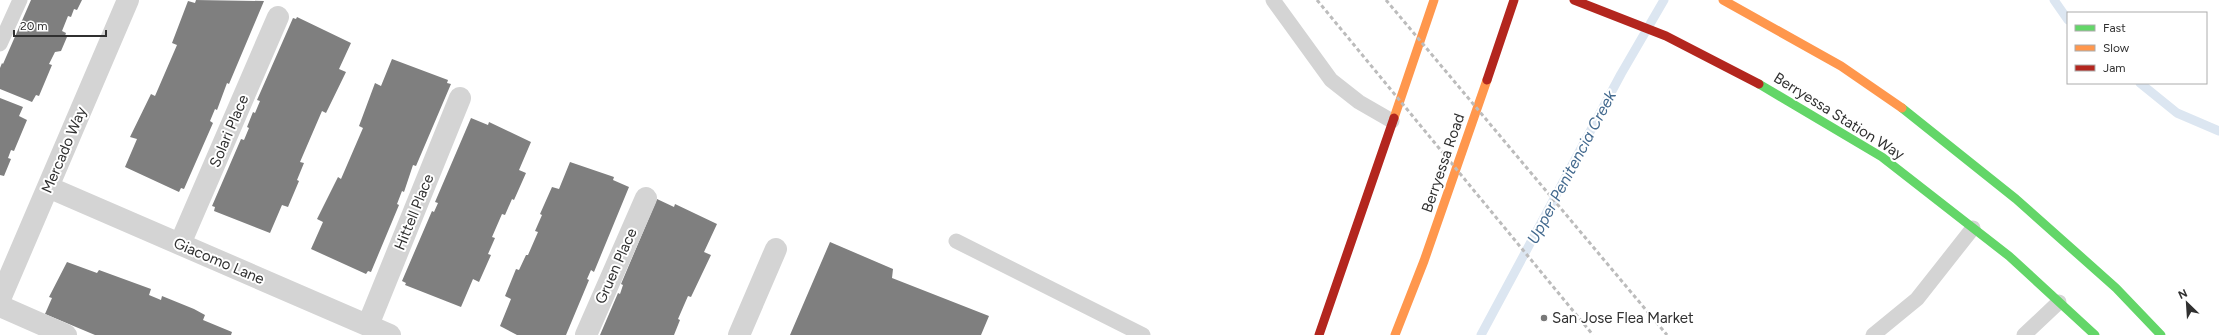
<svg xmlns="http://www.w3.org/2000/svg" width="2219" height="335" font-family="Figtree,sans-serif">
	<rect width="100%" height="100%" fill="#fff"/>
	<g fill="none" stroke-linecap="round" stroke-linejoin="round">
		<path stroke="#dce6f1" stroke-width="9" d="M2054 0 2068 20
			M2140 83 2177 113 2219 131
			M1481 335 1621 74 1664 0"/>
	</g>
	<path fill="#7f7f7f" d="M31 0H82L77 10 74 9 71 17 68 16 62 31 66 33 65 36 67 37 61 51 55 52 49 64 52 65 39 96 36 95 32 102 0 89V68L2 63 3 64Z
		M196 0 264 1 229 84 227 83 217 110 215 109 210 121 213 123 184 189 181 188 179 192 125 167 137 139 130 137 151 94 155 96 177 45 172 43 188 1 195 3Z
		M297 17 351 43 339 69 346 72 326 113 322 111 300 162 304 163 297 180 299 181 288 207 282 205 270 233 214 211 215 207 212 206 241 139 244 140 249 128 247 127 253 112 255 113 260 101 257 100 293 18 296 19Z
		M392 59 448 80 447 83 451 84 416 166 413 165 404 192 402 191 397 204 399 205 371 272 368 271 366 274 311 249 323 222 317 219 338 177 341 179 363 128 359 126 375 83 381 86Z
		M0 98 23 107 19 116 27 120 14 151 11 150 8 158 11 159 4 176 0 175Z
		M471 118 488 125 489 122 531 142 519 170 526 173 514 200 512 199 505 215 502 214 492 237 495 238 488 254 491 255 479 282 473 279 461 307 405 285 406 283 402 281 432 211 434 212 438 203 435 202Z
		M570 162 614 177 613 180 629 187 594 272 591 270 587 279 589 280 566 335H517L500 326 511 299 505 296 516 269 519 270 526 255H528L538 232 535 231 542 215 540 214 552 187 559 189Z
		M657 199 674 207 675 204 717 224 704 252 711 255 691 297 688 296 678 319 680 320 674 335H600L618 293 620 294 623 285 621 284Z
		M830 242 893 269 892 278 989 316 981 335H790Z
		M67 262 97 273 99 270 151 289 149 295 161 300 162 296 194 309 205 315 203 320 232 332 231 335H95L45 314 52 298 49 297Z"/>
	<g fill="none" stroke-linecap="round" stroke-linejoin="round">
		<path stroke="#d4d4d4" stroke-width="15" d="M1273 0 1331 80 1359 102 1392 121
			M0 44 20 0
			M956 241 1143 335
			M1873 335 1917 299 1973 228
			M2024 335 2059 302"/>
		<path stroke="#d4d4d4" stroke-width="22" d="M48 187 390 335
			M180 244 278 17
			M0 299 128 0
			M0 306 66 335
			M368 325 460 98
			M586 335 646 198
			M739 335 776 249"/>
		<path stroke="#63d668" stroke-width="9" d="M1759 84 1882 157 2009 256 2095 335
			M1902 108 2016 199 2116 288 2161 335"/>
		<path stroke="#ff974d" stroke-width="9" d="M1723 0 1841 66 1902 108
			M1394 118 1434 0
			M1395 335 1424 261 1487 80"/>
		<path stroke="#b3261e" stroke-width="9" d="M1574 0 1666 36 1759 84
			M1487 80 1514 0
			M1319 335 1394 118"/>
		<path stroke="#bcbcbc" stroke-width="3" stroke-dasharray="4 3" stroke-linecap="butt" d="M1317 0 1593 335
			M1386 0 1667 335"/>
	</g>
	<circle fill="#787878" stroke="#fff" stroke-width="1.5" cx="1544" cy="318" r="4"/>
	<g text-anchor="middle" stroke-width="4" stroke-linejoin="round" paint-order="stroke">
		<g font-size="15" fill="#303030" stroke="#fff">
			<text transform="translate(1839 116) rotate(32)" y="5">Berryessa Station Way</text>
			<text transform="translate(229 131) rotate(-67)" y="5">Solari Place</text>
			<text transform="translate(64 150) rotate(-67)" y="5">Mercado Way</text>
			<text transform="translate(1443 163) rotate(-71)" y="5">Berryessa Road</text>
			<text transform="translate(414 212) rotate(-68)" y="5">Hittell Place</text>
			<text transform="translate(219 261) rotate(23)" y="5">Giacomo Lane</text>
			<text transform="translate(616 266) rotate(-66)" y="5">Gruen Place</text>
		</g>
		<g font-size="15" fill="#303030" stroke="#fff" text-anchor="start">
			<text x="1552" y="323">San Jose Flea Market</text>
		</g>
		<g font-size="16" font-style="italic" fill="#42698e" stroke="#fff">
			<text transform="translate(1571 167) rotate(-62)" y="6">Upper Penitencia Creek</text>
		</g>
	</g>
	<rect x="2067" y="12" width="140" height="72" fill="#ffffff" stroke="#acacac"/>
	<rect x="2075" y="25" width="20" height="6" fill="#63d668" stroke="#acacac"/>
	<text x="2103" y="32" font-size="12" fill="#303030">Fast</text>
	<rect x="2075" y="45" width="20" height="6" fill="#ff974d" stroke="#acacac"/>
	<text x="2103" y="52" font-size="12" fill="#303030">Slow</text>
	<rect x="2075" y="65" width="20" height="6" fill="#b3261e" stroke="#acacac"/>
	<text x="2103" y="72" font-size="12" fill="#303030">Jam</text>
	<g transform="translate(2187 303) rotate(335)" stroke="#ffffff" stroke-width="3" paint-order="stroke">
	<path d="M0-3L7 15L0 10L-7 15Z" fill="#303030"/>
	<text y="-6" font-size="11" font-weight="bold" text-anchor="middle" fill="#303030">N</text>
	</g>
	<path d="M14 30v6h92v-6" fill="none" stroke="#303030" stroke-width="2"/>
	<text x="20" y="30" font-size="12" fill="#303030" stroke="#ffffff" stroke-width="3" paint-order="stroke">20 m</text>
</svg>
